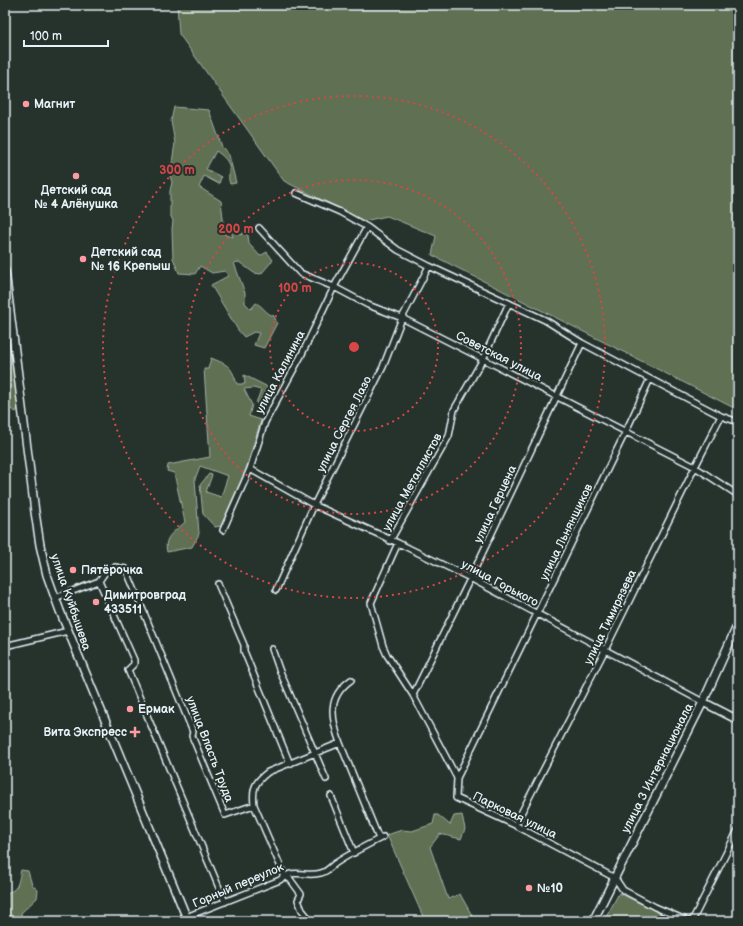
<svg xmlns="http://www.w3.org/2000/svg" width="743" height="926" font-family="'Balsamiq Sans',sans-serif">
	<rect width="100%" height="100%" fill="#26332d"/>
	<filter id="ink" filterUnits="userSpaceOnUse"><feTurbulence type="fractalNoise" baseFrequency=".025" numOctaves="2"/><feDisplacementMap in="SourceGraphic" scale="8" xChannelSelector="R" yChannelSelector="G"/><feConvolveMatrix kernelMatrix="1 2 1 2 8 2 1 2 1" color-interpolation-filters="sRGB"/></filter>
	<g filter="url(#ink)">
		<path fill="#5e7053" stroke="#a3b0a6" d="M177 5H738V410L432 255 436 236 387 216 364 221 284 181 179 34Z
			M174 107 209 110 222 147 229 155 236 183 230 184C228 178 229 177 229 171 231 162 223 156 216 151L206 169 221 177 219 184 204 176 199 187 221 201 225 235 233 237 231 231 233 229 241 235 244 232 248 235 249 244 260 256 267 252 273 260 261 274 254 273 239 262 234 263 245 293V303L251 309 256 303C264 307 266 314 274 316L277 323 264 348 254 345 259 333 254 332 244 337 238 330 211 285 228 276 225 271 212 273 200 266 195 274 179 273 173 258 172 229 173 221 170 214V191L172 182 170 176 175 143 171 121Z
			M5 304 18 408 16 412 5 406Z
			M211 358C228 365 231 365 237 384H245L244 375 266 386 272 393 271 398 268 399 265 406 256 403 261 390 253 388 244 389 252 405 249 416 261 420 246 469 221 526 215 527 203 514 200 485 209 474 212 475 206 492 221 497 228 476 200 466 195 479 199 534 192 547 167 552C163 536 175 532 185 522L174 473 167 471 168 465 210 457 204 369H208Z
			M435 815H438L450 825 454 816 462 815 465 829 461 839 440 834 430 847 448 899 460 894 475 921H425L387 835 402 830 412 831 433 824Z
			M21 870 28 871 32 885 38 890 37 898 21 913 22 921H5V893C19 891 18 882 21 870Z
			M619 893 676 921H604Z"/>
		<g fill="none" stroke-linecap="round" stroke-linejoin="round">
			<g stroke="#e8f1f8" stroke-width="8">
				<path id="street" d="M296 193 340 212 367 227 398 250 429 266 545 320 582 343 650 379 721 416 738 422
					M259 228 300 273 334 287 368 305 402 318 483 359 695 467 738 495
					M250 469 314 505 398 543 470 578 703 702
					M223 530 250 469 265 422 301 356 334 287 367 227
					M390 541 449 436 454 410 483 359 509 303
					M398 543 371 603 383 646 387 655 413 695 457 778 456 798 515 825 615 878 623 890 655 907 688 921
					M99 581 134 660V664L128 670 225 902
					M218 584 244 645V651L290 764
					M276 590 314 505 383 367 402 318 429 266
					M55 598 99 581 106 571 115 567 126 569 193 732 192 736 225 815 254 805 283 872V876L290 879 301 894 298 900 302 910 311 921
					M5 646 68 631
					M272 649 279 669 326 779
					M413 695 472 575 582 343
					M340 743C331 718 327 697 351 680
					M457 778 626 431 650 379
					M331 796 354 853
					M254 805C252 788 255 782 268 772L340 743 379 839
					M515 825 605 650 695 467 721 416
					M186 917 280 880C293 867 306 878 321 873 327 872 331 866 336 863 351 853 367 845 383 837
					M692 921 738 830"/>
			</g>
			<g stroke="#e8f1f8" stroke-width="10">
				<path id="secondary" d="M5 271 35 512 40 545 47 575 60 611 188 921
					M703 702 738 720
					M593 921 703 702 738 624"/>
			</g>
			<use href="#street" stroke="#26332d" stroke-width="5"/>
			<use href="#secondary" stroke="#26332d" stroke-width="7"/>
		</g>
	</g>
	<g fill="none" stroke="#d94647" stroke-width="2" stroke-dasharray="2 4">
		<circle cx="354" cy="347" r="84"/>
		<circle cx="354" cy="347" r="167"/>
		<circle cx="354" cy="347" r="251"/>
	</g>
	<g fill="#ff9aa2" stroke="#26332d" stroke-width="1.5">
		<circle cx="26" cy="104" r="4"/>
		<circle cx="76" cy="176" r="4"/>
		<circle cx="83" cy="259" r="4"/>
		<circle cx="73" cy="570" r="4"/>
		<circle cx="96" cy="602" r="4"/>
		<circle cx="130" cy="709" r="4"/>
		<path d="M133 726h4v4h4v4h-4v4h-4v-4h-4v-4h4z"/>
		<circle cx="529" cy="888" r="4"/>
	</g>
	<g text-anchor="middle" stroke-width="4" stroke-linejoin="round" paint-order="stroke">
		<g font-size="12" font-weight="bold" fill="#e8f1f8" stroke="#26332d" text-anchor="start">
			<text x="34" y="108">Магнит</text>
			<text x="76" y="194" text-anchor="middle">Детский сад<tspan x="76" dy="14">№ 4 Алёнушка</tspan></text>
			<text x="91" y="256">Детский сад<tspan x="91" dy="14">№ 16 Крепыш</tspan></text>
			<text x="81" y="574">Пятёрочка</text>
			<text x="104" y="599">Димитровград<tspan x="104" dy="14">433511</tspan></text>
			<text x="138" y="713">Ермак</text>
			<text x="127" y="736" text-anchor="end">Вита Экспресс</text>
			<text x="537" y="892">№10</text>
		</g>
		<g font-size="12" fill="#e8f1f8" stroke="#26332d">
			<text transform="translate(499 356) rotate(27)" y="4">Советская улица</text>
			<text transform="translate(280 372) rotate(-62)" y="4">улица Калинина</text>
			<text transform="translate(344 424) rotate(-63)" y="4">улица Сергея Лазо</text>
			<text transform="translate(412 482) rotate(-61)" y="4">улица Металлистов</text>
			<text transform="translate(495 504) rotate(-65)" y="4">улица Герцена</text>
			<text transform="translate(566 532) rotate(-64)" y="4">улица Льнянщиков</text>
			<text transform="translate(500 583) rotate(28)" y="4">улица Горького</text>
			<text transform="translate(71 602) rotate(71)" y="4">улица Куйбышева</text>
			<text transform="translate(610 617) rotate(-64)" y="4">улица Тимирязева</text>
			<text transform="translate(210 749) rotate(69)" y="4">улица Власть Труда</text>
			<text transform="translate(657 768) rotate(-63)" y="4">улица 3 Интернационала</text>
			<text transform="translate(515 815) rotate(26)" y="4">Парковая улица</text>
			<text transform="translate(238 885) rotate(-23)" y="4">Горный переулок</text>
		</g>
	</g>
	<circle cx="354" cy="347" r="6" fill="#d94647" stroke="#26332d" stroke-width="2"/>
	<g font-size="12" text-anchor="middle" font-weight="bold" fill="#d94647" stroke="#26332d" stroke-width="4" stroke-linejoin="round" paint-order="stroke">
		<text x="177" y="174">300 m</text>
		<text x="236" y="233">200 m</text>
		<text x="295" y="292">100 m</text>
	</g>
	<rect width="743" height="926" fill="none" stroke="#26332d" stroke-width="20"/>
	<rect x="10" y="10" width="723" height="906" fill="none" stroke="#e8f1f8" stroke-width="1.5" filter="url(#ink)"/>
	<path d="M24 40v6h84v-6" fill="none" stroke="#e8f1f8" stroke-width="2"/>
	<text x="30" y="40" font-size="12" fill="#e8f1f8" stroke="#26332d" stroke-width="3" paint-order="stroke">100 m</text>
</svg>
